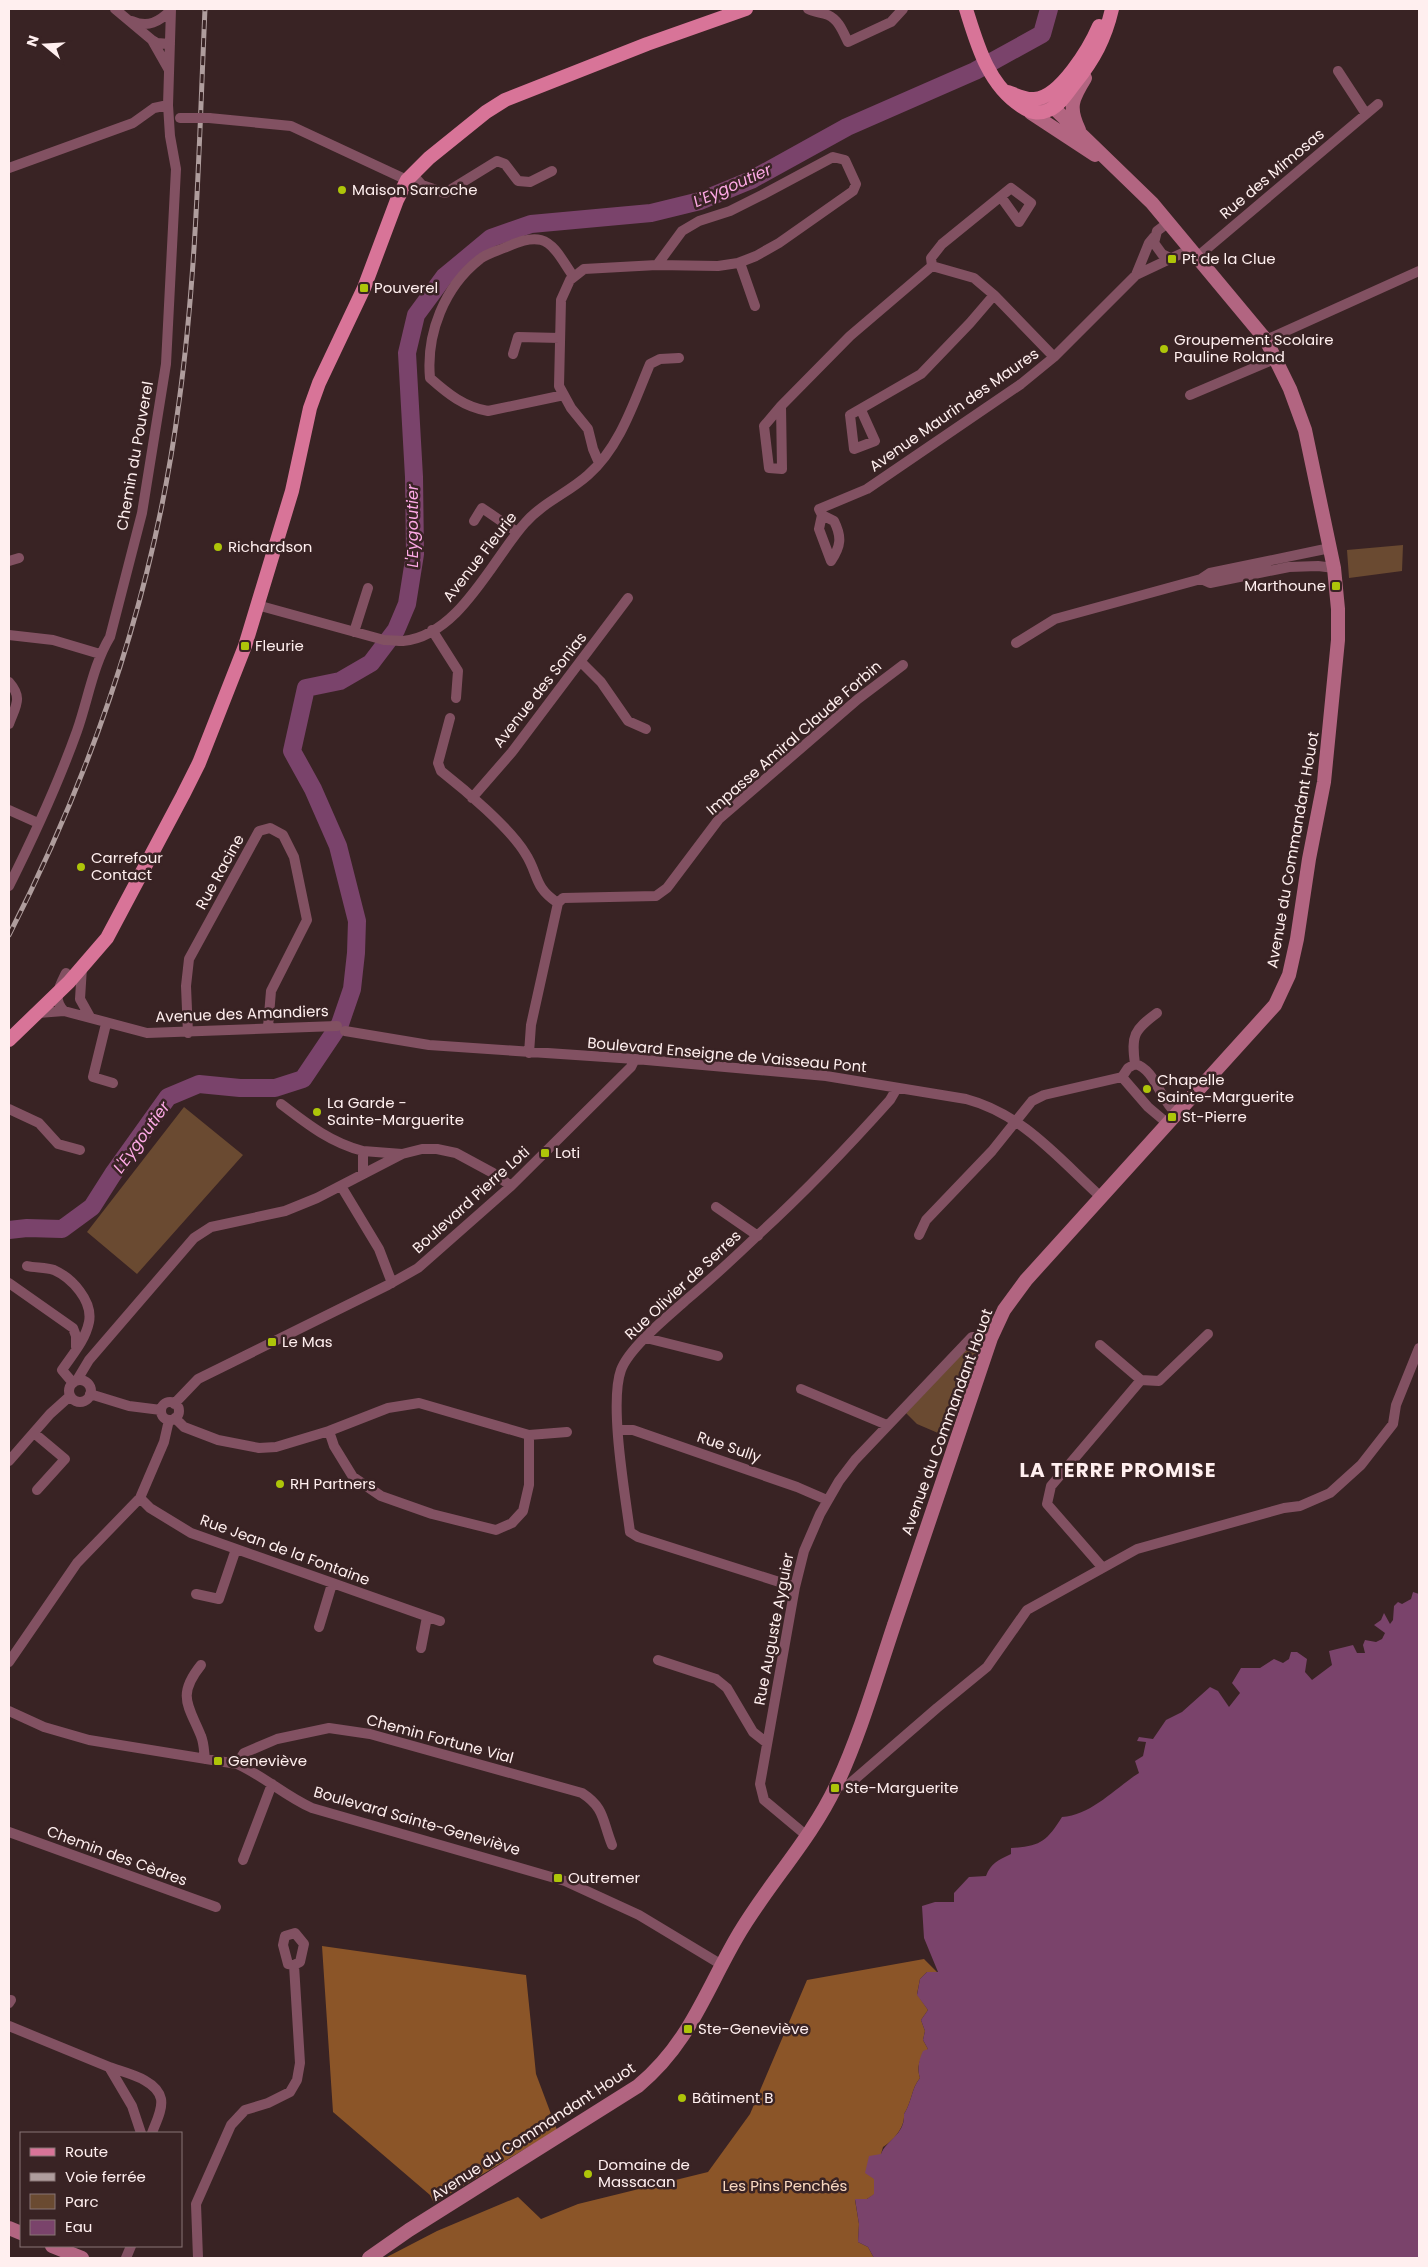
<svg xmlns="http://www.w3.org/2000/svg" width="1428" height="2267" font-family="Poppins,sans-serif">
	<rect width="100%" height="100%" fill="#392324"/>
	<path fill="#6a4a31" d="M1403 545 1402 571 1349 578 1347 550Z
		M184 1107 243 1155 137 1274 87 1232Z
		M970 1345 976 1346V1356L945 1436 917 1424 906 1413Z"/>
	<path fill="#8b5528" d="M322 1946 526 1975 536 2074 557 2130 434 2203 430 2195 333 2112Z
		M924 1959 938 1973 927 1972 920 1979 917 1994 928 2010 921 2020 925 2031 923 2040 928 2049C920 2058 916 2066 920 2078 911 2089 912 2102 904 2114 905 2127 894 2140 883 2147L874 2179 875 2194 867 2199 855 2200 859 2224 858 2242 868 2247 874 2258H385L437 2231 518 2197 541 2219 578 2204 708 2172 750 2114 807 1980Z"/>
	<path fill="#7a436b" d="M1413 1592 1419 1594V2258H874L868 2247 858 2242 859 2224 855 2199H867L874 2194V2179L865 2173 869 2156 881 2154C887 2139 905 2135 904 2114 912 2102 911 2089 920 2078 917 2069 919 2059 923 2051L928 2049 923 2040 925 2031 921 2020 928 2010 917 1995 920 1979 927 1972H938L924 1938 922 1906 935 1902H954V1893L969 1877 986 1876C991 1863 998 1860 1011 1854V1848C1041 1846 1046 1842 1062 1817 1092 1815 1115 1788 1139 1773L1135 1761 1143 1756 1146 1742 1137 1741 1139 1737 1153 1739 1166 1720 1182 1712 1210 1687 1218 1691 1229 1707 1240 1693 1232 1683 1241 1668H1260L1274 1659 1283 1663 1289 1659 1291 1652H1297L1307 1659 1305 1672 1312 1680 1332 1665 1329 1651 1353 1645 1357 1653H1365L1363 1645 1365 1640 1376 1642 1382 1639 1385 1633 1374 1625 1381 1620 1384 1613 1390 1624 1393 1620 1394 1606 1398 1602 1402 1604 1411 1599Z"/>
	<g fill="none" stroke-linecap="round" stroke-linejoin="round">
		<path stroke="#7a436b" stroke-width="18" d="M9 1230 27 1228 62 1229 92 1207 113 1174 168 1097 199 1084 240 1088H275L303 1079 340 1024 352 989 356 953 357 921 338 846 313 789 292 751 306 688 340 681 371 663 396 630 407 604 415 554 414 477 407 353 416 315 444 277 491 238 531 224 651 213 700 201 751 180 847 127 975 71 1042 34 1049 9"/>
		<path stroke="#825162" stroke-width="10" d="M115 9 152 40 157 43 170 44
			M808 9C815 13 821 12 828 15 839 20 843 32 848 42L891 22 903 9
			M132 21C148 28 159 22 171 10
			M152 40 169 70
			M1338 71 1366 114
			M209 118 291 126 407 180
			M9 168 133 123 154 108 168 105
			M413 175 422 185 445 193 497 161 505 164 518 181 530 182 552 171
			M1169 222 1157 231 1154 243 1162 254 1172 259
			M1197 257 1378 104
			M740 263 755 306
			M932 266 931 258 942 244 1011 188 1031 203 1019 222 1001 197
			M932 266 974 278 994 295 1054 357
			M1136 275 1149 243 1154 237
			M1266 340 1419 271
			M513 354 518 337 560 338
			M564 395 488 411C464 407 448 394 430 378 426 334 444 287 480 259 486 254 497 251 504 248 516 243 529 237 541 240 556 244 565 266 574 277
			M1190 395 1277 358
			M781 406 764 426 769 468 782 469 781 406 850 336 932 266
			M861 410 875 441 854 449 850 415 921 374 970 323 994 295
			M599 463 593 449 588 429 571 408 559 386 561 300 570 280 584 269 657 265 718 266 738 263 756 256 779 243 853 191 856 184 845 160 833 157 762 195 730 211 699 221 682 231 657 265
			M822 515 834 521C842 537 841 546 831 561L819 529 822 515 819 509 867 489 1021 384 1054 357 1136 275 1191 249
			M474 521 482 508 517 532
			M9 561 19 558
			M1201 579 1210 583 1289 567 1318 566 1334 568
			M257 605 384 640C390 640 397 641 403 641 459 636 492 560 525 523 542 503 568 493 588 475 620 447 634 402 650 364L660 359 679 358
			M432 630 458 671 456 698
			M354 632 368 588
			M9 635 53 640 100 654
			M1016 643 1055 619 1201 579 1210 573 1330 548
			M581 662 601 682 628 721 646 729
			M9 682C23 698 16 705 9 724
			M450 718 438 763 441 771C464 789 510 828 525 853 539 874 533 887 558 903
			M472 798 512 752 628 598
			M9 810 38 823
			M9 886C34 836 58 784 77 731 88 700 93 665 110 637L142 513 166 364 176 169 170 136 168 105 171 9
			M558 903 563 898 656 896 667 888 719 819 858 699 903 665
			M82 967 80 999 90 1017
			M64 1011C52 999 59 987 66 973
			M38 1013 64 1011 147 1033 337 1026
			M106 1024 93 1077 113 1083
			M345 1031 429 1045 635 1059 826 1076 966 1099C1023 1114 1059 1159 1101 1197
			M188 1033 186 986 189 959 259 831 270 828 283 835 294 857 307 920 271 991 268 1027
			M529 1053 531 1025 558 903
			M1135 1064C1131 1035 1134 1030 1157 1013
			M1122 1077 1128 1068 1135 1064C1155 1069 1160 1100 1176 1113
			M1122 1077 1148 1107 1167 1123
			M281 1104C307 1124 331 1143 363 1151V1174
			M9 1109 39 1123 58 1144 80 1150
			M363 1151 402 1154
			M341 1186 379 1249 392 1283
			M716 1207 758 1236
			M919 1235 926 1220 992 1151 1032 1101 1044 1095 1122 1077
			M27 1266C35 1268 46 1267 54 1270 72 1278 93 1301 89 1322 85 1341 72 1355 62 1370L73 1383
			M9 1283 73 1328 76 1336V1347
			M646 1338 718 1356
			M1100 1345 1141 1380
			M77 1380 89 1360 194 1238 211 1227 285 1211 317 1198 402 1154 422 1149H437L456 1153 493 1173 511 1186
			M69 1391a11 11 0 1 1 22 0a11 11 0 1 1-22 0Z
			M801 1389 887 1425
			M90 1394 129 1406 161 1410
			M161 1411a9 9 0 1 1 18 0a9 9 0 1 1-18 0Z
			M174 1404 198 1379 388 1285 418 1268 511 1186 631 1067 635 1059
			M175 1418 184 1427 218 1440 259 1448 276 1447 329 1431 388 1408 419 1403 529 1435V1485L523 1511 512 1523 496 1530 432 1514 381 1496 353 1477 334 1446 329 1431
			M619 1430H633L797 1487 827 1500
			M34 1433 65 1459 37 1490
			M529 1435 567 1432
			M9 1461 50 1414 70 1396
			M140 1498 150 1508 191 1533 440 1621
			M1102 1567 1047 1504 1051 1486 1141 1380 1159 1381 1208 1334
			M795 1587 638 1537 630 1532C625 1494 609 1403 621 1370 629 1348 667 1317 685 1301 710 1280 734 1258 758 1235 805 1192 848 1147 890 1100L897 1088
			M196 1594 219 1599 236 1549
			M319 1627 332 1584
			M421 1648 427 1617
			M658 1660 716 1679 727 1688 753 1732 767 1743
			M9 1662 77 1563 140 1498 164 1442 169 1420
			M201 1665C176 1696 189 1706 201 1736 204 1743 204 1752 205 1759
			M9 1711 44 1727 89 1740 237 1764C264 1776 285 1796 312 1808L565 1881 639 1915 722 1965
			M237 1764 244 1753 277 1739 329 1728 370 1734 582 1793C605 1808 602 1820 612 1845
			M837 1784 847 1786 937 1708 987 1667 1027 1610 1137 1549 1284 1508 1300 1506 1330 1493 1361 1465 1393 1424 1396 1405 1419 1348
			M9 1832 216 1907
			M807 1836 764 1800 760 1784 795 1587 804 1551 820 1514 839 1481 855 1460 972 1337 991 1338
			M243 1860 272 1784
			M295 1933 304 1944 300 1962 294 1965 288 1964 283 1945 285 1936Z
			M9 2003 11 2000
			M9 2026 109 2067 132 2106 141 2133
			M109 2067C125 2073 157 2079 161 2099 163 2110 155 2124 152 2133
			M126 2258 131 2246
			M198 2258 196 2204 231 2125 245 2110 268 2103 290 2092 297 2080 300 2063 294 1965"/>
		<path stroke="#b26581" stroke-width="14" d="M1031 113 1095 155
			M1079 130C1068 107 1072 99 1085 78
			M9 2228 21 2233
			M52 2246 82 2258
			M369 2258 409 2230 638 2086C689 2044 705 1992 737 1937 767 1885 810 1841 836 1786 860 1735 876 1679 894 1625 926 1529 958 1433 991 1338L1004 1310 1026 1280 1275 1005 1289 975 1297 939 1309 859 1324 782 1338 640V609L1334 568 1305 430 1290 389 1266 340 1152 203 1057 111 1049 105 1035 99"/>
		<path stroke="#d87498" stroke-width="14" d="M966 9C977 44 988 85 1021 106 1030 112 1038 115 1049 110 1060 105 1068 92 1075 83 1094 59 1105 39 1112 9
			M1008 92C1016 95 1026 100 1034 99 1060 98 1090 47 1099 26
			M9 1040 69 982 107 938 183 795 199 763 245 646 292 491 310 408 319 383 364 288 397 200 407 180 429 158 486 112 505 100 647 44 746 9"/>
		<g stroke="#af9d9d" stroke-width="5">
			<path id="rail" d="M9 935C94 769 155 588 179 402 197 272 199 140 205 9"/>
		</g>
		<use href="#rail" stroke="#392324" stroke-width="3" stroke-dasharray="9" stroke-linecap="butt"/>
		<path stroke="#825162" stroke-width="10" d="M180 118H209"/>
	</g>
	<g fill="#aec509" stroke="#392324" stroke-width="2">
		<circle cx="342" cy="190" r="5"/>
		<rect x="1167" y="254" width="10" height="10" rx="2.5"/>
		<rect x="359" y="283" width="10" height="10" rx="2.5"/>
		<circle cx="1164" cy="349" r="5"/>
		<circle cx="218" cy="547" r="5"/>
		<rect x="1331" y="581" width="10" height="10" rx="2.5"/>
		<rect x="240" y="641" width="10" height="10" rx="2.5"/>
		<circle cx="81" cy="867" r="5"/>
		<circle cx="1147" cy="1089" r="5"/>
		<circle cx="317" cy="1112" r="5"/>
		<rect x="1167" y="1112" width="10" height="10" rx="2.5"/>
		<rect x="540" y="1148" width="10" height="10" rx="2.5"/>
		<rect x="267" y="1337" width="10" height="10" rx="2.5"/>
		<circle cx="280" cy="1484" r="5"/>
		<rect x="213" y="1756" width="10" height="10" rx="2.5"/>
		<rect x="830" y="1783" width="10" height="10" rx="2.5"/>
		<rect x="553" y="1873" width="10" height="10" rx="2.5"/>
		<rect x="683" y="2024" width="10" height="10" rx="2.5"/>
		<circle cx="682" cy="2098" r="5"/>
		<circle cx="588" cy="2174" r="5"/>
	</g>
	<g text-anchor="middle" stroke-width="5" stroke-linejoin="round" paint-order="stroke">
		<g font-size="15" fill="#ffefef" stroke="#392324">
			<text transform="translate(1272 174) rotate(-40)" y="5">Rue des Mimosas</text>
			<text transform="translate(954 410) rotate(-35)" y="5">Avenue Maurin des Maures</text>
			<text transform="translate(135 456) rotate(-80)" y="5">Chemin du Pouverel</text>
			<text transform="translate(480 557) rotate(-52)" y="5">Avenue Fleurie</text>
			<text transform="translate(540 690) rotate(-52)" y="5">Avenue des Sonias</text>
			<text transform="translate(794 738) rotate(-41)" y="5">Impasse Amiral Claude Forbin</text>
			<text transform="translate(1293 850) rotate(-80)" y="5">Avenue du Commandant Houot</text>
			<text transform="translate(220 872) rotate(-61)" y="5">Rue Racine</text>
			<text transform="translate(242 1014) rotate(-2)" y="5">Avenue des Amandiers</text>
			<text transform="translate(727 1055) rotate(5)" y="5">Boulevard Enseigne de Vaisseau Pont</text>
			<text transform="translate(471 1200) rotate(-42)" y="5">Boulevard Pierre Loti</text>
			<text transform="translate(683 1285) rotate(-43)" y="5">Rue Olivier de Serres</text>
			<text transform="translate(947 1422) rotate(-70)" y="5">Avenue du Commandant Houot</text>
			<text transform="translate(729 1447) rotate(19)" y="5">Rue Sully</text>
			<text transform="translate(285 1550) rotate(20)" y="5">Rue Jean de la Fontaine</text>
			<text transform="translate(774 1629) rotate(-79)" y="5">Rue Auguste Ayguier</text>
			<text transform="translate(440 1739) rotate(15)" y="5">Chemin Fortune Vial</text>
			<text transform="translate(417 1821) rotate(16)" y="5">Boulevard Sainte-Geneviève</text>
			<text transform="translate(117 1856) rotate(20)" y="5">Chemin des Cèdres</text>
			<text transform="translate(533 2132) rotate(-33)" y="5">Avenue du Commandant Houot</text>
		</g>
		<g font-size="15" fill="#ffefef" stroke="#392324" text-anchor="start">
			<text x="352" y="195">Maison Sarroche</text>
			<text x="1182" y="264">Pt de la Clue</text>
			<text x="374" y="293">Pouverel</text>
			<text x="1174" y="345">Groupement Scolaire<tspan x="1174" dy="17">Pauline Roland</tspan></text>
			<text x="228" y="552">Richardson</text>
			<text x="1326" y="591" text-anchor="end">Marthoune</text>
			<text x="255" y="651">Fleurie</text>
			<text x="91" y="863">Carrefour<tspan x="91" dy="17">Contact</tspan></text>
			<text x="1157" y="1085">Chapelle<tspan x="1157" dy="17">Sainte-Marguerite</tspan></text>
			<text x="327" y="1108">La Garde -<tspan x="327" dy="17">Sainte-Marguerite</tspan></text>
			<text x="1182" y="1122">St-Pierre</text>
			<text x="555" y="1158">Loti</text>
			<text x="282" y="1347">Le Mas</text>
			<text x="290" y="1489">RH Partners</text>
			<text x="228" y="1766">Geneviève</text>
			<text x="845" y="1793">Ste-Marguerite</text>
			<text x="568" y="1883">Outremer</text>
			<text x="698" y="2034">Ste-Geneviève</text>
			<text x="692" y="2103">Bâtiment B</text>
			<text x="598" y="2170">Domaine de<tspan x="598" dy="17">Massacan</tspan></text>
		</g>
		<g font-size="15" fill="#fad9c1" stroke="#392324">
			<text x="785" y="2191">Les Pins Penchés</text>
		</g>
		<g font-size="16" font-style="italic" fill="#fda9e5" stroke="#392324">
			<text transform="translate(732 185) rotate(-24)" y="6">L'Eygoutier</text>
			<text transform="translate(412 526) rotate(-90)" y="6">L'Eygoutier</text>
			<text transform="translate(141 1137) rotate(-54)" y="6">L'Eygoutier</text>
		</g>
		<g font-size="20" font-weight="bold" letter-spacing="1" fill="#ffefef" stroke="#392324">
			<text x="1118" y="1477">LA TERRE PROMISE</text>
		</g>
	</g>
	<rect width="1428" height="2267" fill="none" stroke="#ffefef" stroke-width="20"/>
	<rect x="20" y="2132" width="162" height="115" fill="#392324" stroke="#887575"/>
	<rect x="30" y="2148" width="25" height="8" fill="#d87498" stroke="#887575"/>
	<text x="65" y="2157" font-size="15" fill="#ffefef">Route</text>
	<rect x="30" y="2173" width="25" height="8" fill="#af9d9d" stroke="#887575"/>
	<text x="65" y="2182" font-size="15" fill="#ffefef">Voie ferrée</text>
	<rect x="30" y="2194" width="25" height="15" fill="#6a4a31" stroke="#887575"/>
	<text x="65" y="2207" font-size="15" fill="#ffefef">Parc</text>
	<rect x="30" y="2220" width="25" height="15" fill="#7a436b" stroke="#887575"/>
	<text x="65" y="2232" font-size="15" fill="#ffefef">Eau</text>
	<g transform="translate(45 45) rotate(288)" stroke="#392324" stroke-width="4" paint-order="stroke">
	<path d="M0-4L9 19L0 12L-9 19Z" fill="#ffefef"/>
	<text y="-8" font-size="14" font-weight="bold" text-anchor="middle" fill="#ffefef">N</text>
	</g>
</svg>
